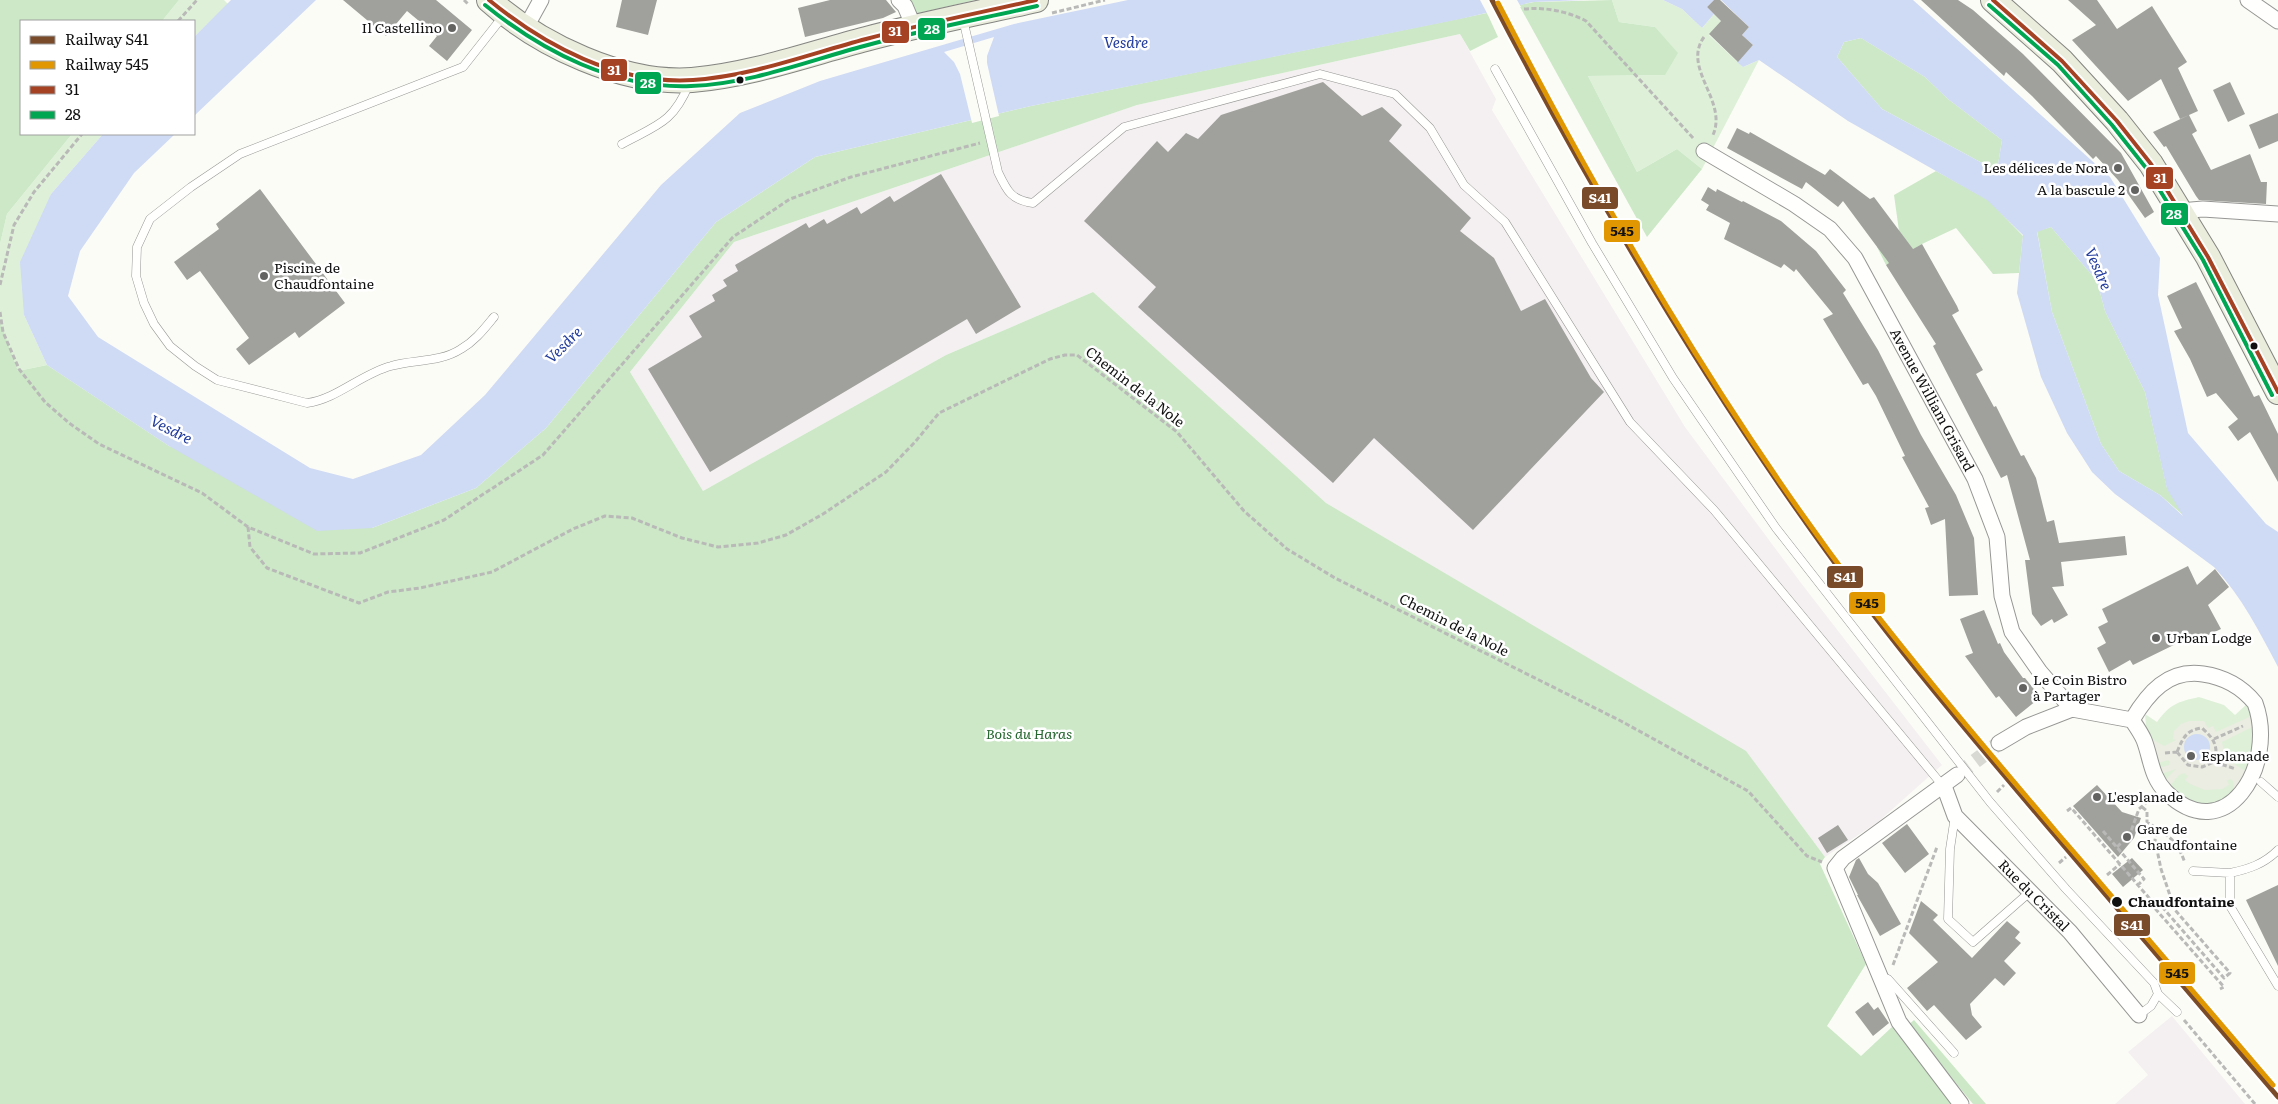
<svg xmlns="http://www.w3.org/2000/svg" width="2278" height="1104" font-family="Literata,serif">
	<rect width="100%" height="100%" fill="#fcfcf7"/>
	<path fill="#f4f0f1" d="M1460 34 1496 99 1492 110 1685 427 1801 583 1942 765 1878 822 1825 857 1745 751 1326 503 1093 292 946 355 703 491 630 372 734 242 1137 105Z
		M2172 1016 2245 1104H2115L2148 1075 2128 1052Z"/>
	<path fill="#def1d8" d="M179 0H224L228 4 194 37V21H162Z
		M1612 0H1663L1682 9 1702 28 1714 14 1721 21 1709 35 1743 67 1759 60 1702 169 1677 149 1637 172 1588 76 1665 75 1655 27 1619 22Z
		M72 134H103L51 194 24 315 47 365 18 371 0 321V244L7 214Z
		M2199 697 2224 705 2235 715 2248 703 2265 742 2230 801 2202 805 2186 800 2164 781 2152 738 2146 726 2145 714 2157 722C2170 704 2177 702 2199 697Z"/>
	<path fill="#cce8c7" d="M0 0H179L162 21H21V134H72L7 214 0 244Z
		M895 0H975L910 15Z
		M1612 0 1619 22 1655 27 1678 53 1665 75 1588 76 1637 172 1677 149 1702 169 1647 237 1519 5 1534 2Z
		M1487 13 1498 37 1470 51 1460 34 1137 105 734 242 630 372 703 491 946 355 1093 292 1326 503 1746 751 1825 857 1820 864 1866 964 1827 1026 1861 1056 1892 1027 1953 1104H0V321L18 371 47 365 169 446 372 528 476 488 546 428 716 222 815 157 1031 106Z
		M1861 38 1925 77 1948 99 2002 140 1997 171 1882 109 1837 57 1844 42Z
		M1936 171 1988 200 2023 236 2019 273 1993 274 1956 228 1922 244 1886 265 1877 247 1899 231 1894 195Z
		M2051 227 2097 281 2105 311 2145 392 2167 488 2184 516 2160 495 2119 471 2101 444 2052 312 2037 231Z
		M1914 1020 1986 1104H1973L1908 1025Z"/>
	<path fill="#ebece2" d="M2256 714 2260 723 2222 742 2226 759 2242 769 2254 773 2242 776 2241 777 2245 781 2230 801 2228 794 2234 789 2233 781 2230 779 2227 781 2229 785 2222 789 2205 790 2190 784 2185 780 2188 776 2184 773 2179 775 2169 787 2164 781 2176 769 2161 774 2159 768 2169 765 2170 762 2168 760 2158 763 2152 739 2164 746 2176 740 2173 739 2174 731 2181 724 2189 721H2204L2208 728 2213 726 2216 732Z"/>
	<path fill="#cfdaf4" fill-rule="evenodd" d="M231 0H316L194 116V37Z
		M1128 0H1584L1533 2 1460 19 1031 106 815 157 716 222 546 428 476 488 372 528 317 531 169 446 47 365 24 315 20 262 51 194 103 134H175L134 173 80 251 68 296 98 337 310 468 353 479 421 455 485 395 661 185 740 113 820 81 1014 24Z
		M1663 0H1714L1707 7 1714 14 1702 28 1682 9Z
		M1721 0H1913L2110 177 2160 258 2158 295 2188 433 2266 524 2278 532V667C2259 631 2242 597 2214 567L2115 494 2092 472 2067 433 2041 377 2017 293 2023 235 1987 200 1848 121 1759 60 1743 67 1737 62 1753 45 1742 35 1749 27ZM1861 38 1925 77 1948 99 2002 140 1997 171 1882 109 1837 57 1844 42ZM2051 227 2097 281 2105 311 2145 392 2167 489 2183 516 2160 495 2119 471 2101 444 2052 312 2037 232Z
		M2184 747a13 13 0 1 1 26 0a13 13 0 1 1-26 0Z"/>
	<path fill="#fcfcf7" d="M1480 0H1517L1521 7 1488 15Z
		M994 37 987 56V63L999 116 972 123 960 74 954 62 944 52Z"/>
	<path fill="#a0a09c" d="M343 0H436L472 30 447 61 429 46 437 36 407 11 386 36Z
		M622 0H657L648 35 616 27Z
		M830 0H886L896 12 883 18 805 37 798 8Z
		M1714 0H1720L1749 27 1742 35 1753 45 1738 62 1709 34 1721 21 1707 7Z
		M1921 0H1958L1973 10 2023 54 2121 153 2154 212 2145 218 2118 180 2096 156 2093 159 2032 96 2006 72 2004 76Z
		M2068 0H2097L2117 29 2152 6 2187 62 2178 68 2198 111 2180 119 2161 79 2128 101 2072 40 2096 25Z
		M1323 82 1362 116 1382 107 1402 125 1389 141 1471 218 1460 231 1494 258 1521 311 1545 299 1591 378 1604 392 1473 530 1374 438 1333 483 1138 307 1156 287 1084 221 1157 141 1168 152 1186 133 1198 139 1221 115Z
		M2230 82 2245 114 2228 122 2213 90Z
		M2278 113V141L2259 149 2249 125Z
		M2189 115 2197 131 2192 134 2211 170 2250 154 2261 182H2267L2266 204 2199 200 2196 196 2166 146 2164 147 2153 132Z
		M1737 128 1749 134 1750 132 1825 175 1830 169 1870 199 1874 197 1913 249 1922 244 1957 306 1959 311 1952 315 1983 370 1976 374 1994 407 1996 406 2021 456 2024 455 2036 478 2047 522 2054 520 2059 543 2125 536 2127 555 2061 562 2064 586 2052 587 2068 615 2054 623 2052 619 2041 626 2032 614 2025 560H2030L2007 475 2001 478 1933 346 1936 344 1886 265 1889 263 1843 201 1838 207 1806 182 1802 189 1727 148Z
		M941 174 1021 307 976 334 967 319 710 472 648 369 702 337 689 316 715 301 712 295 727 286 723 280 738 271 735 265 806 223 809 228 824 219 827 224 857 207 861 214 890 196 894 202Z
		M1708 187 1716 192 1717 189 1742 202 1743 201 1781 221 1816 251 1846 290 1843 293 1878 350 1921 435 1956 495 1974 538 1978 595 1949 596 1945 519 1931 525 1925 508 1929 507 1902 457 1905 456 1876 396 1868 383 1863 385 1823 319 1833 314 1796 269 1794 272 1784 264 1781 268 1724 239 1730 223 1706 210 1709 205 1701 200Z
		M260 189 345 303 299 338 295 332 249 365 236 349 249 338 200 271 187 280 174 262 219 229 216 224Z
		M2196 282 2254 397 2259 395 2278 434V482L2250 432 2238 441 2228 427 2238 419 2216 393 2207 397 2190 359 2174 331 2182 328 2167 296Z
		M2188 566 2197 585 2215 569 2229 587 2208 605 2221 629 2191 643 2188 638 2133 665 2130 660 2109 672 2097 648 2106 643 2098 627 2108 622 2102 609Z
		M1984 610 1998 644 2000 643 2004 652 2023 678H2025L2037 693 2036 701 2016 717 1999 696 1996 698 1965 656 1973 653 1960 619Z
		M2097 785 2122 812 2141 818 2134 838 2118 857 2073 806Z
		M1907 824 1929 854 1905 873 1882 843Z
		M1838 825 1848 840 1827 853 1818 838Z
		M1859 858 1868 874 1878 883 1901 924 1880 936 1857 895H1858L1849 877 1856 860Z
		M2132 858 2143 870 2123 887 2112 874Z
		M2278 885V966L2246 900Z
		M1921 901 1938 915 1933 920 1972 958 2007 921 2020 932 2015 938 2021 943 2004 961 2016 973 2004 986 1995 978 1970 1004 1972 1015 1982 1027 1966 1040 1934 1005 1927 1011 1907 988 1938 962 1909 933Z
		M1868 1002 1874 1010 1878 1007 1889 1023 1873 1036 1855 1012Z"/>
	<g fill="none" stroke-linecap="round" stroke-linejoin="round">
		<path stroke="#d9d9d4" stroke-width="15" stroke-dasharray="15 8" stroke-linecap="butt" d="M1957 775 1999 743"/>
		<g stroke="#969694" stroke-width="9">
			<path id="service" d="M963 19 998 172C1007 191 1011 200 1033 203L1124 127 1320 74 1395 94 1430 128 1464 185 1505 222 1630 422 1714 510 1943 786
				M1495 69 1592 243 1673 378 1776 528 1990 802 2066 889 2154 983 2158 994 2151 1006 2139 1015
				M622 144C657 125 673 123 689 84
				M494 317C484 329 475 341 461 349 439 363 415 359 391 366 361 374 337 399 307 403L217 380 195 366 170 346 154 324 144 303 136 276 137 247 150 219 191 187 240 154 463 67 504 15
				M2261 782 2278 797
				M1955 816 1950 849 1948 919 1973 942 2031 891
				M2278 850C2264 864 2249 869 2230 873V906L2278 986
				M2193 871 2230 873
				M1882 977 1888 979 1954 1053
				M2158 994 2177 1012"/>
		</g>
		<g stroke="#969694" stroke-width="17">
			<g id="minor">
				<path d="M899 0 905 6 914 27"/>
				<path d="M2248 0 2278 21"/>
				<path d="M525 29 541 0"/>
				<path id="s1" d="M1704 151 1794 204 1830 229 1855 258 1975 479 1997 537 2002 596 2012 632 2040 672 2072 709"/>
				<path d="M2180 211 2203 209 2278 214"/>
				<path d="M2072 709 2132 720C2136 726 2141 733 2144 740 2151 758 2151 777 2166 792 2225 850 2278 766 2255 703 2242 687 2224 677 2203 674 2168 669 2148 693 2132 720"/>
				<path d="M1999 743 2026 727 2072 709"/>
				<path d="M1957 775 1843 858 1835 868 1899 1022 1961 1104"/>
				<path id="s2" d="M1944 786 1955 816 2070 932 2139 1015"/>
			</g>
		</g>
		<g stroke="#848481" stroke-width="26">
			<path id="primary" d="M489 0C539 45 623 85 692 80 751 75 809 54 866 39 922 24 979 13 1036 0
				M1993 0 2062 61 2117 121 2151 164 2208 257 2278 392"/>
		</g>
		<path stroke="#b9b9b8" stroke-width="3" stroke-dasharray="5 2.5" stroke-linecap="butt" d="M464 0 469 5
			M1524 9C1545 7 1567 11 1586 21L1694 139
			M1052 13 1105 0
			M178 21 197 0
			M1704 37C1681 69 1730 102 1712 137
			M0 285 14 225 34 192 82 134
			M0 312 3 332 19 369 45 402 69 423 99 444 202 493 248 527 314 554 360 553 444 520 543 455 733 237 790 199 851 177 980 143
			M248 527 250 547 267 568 359 603 388 592 420 588 492 572 573 529 605 516 632 518 682 538 718 547 758 543 786 535 823 514 886 472 915 442 939 413 1050 359 1065 355H1077L1177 432 1244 511 1287 549 1335 578 1621 721 1748 791 1807 856 1822 862
			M2214 739 2243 726
			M2177 752 2188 765 2202 767 2214 762 2236 769
			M2177 752C2183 738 2186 730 2202 728 2214 739 2219 746 2214 762
			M2165 753 2177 752
			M1997 792 2004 785
			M2142 807 2147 811V822C2168 836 2176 838 2185 863
			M2067 811 2071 808 2074 811 2150 899 2154 903 2157 901 2224 978 2230 973 2175 910 2161 869 2155 840 2157 829
			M2103 831 2144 879 2138 885
			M2117 847 2130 834 2139 809 2151 799
			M2059 863 2066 857
			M2107 875 2120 864
			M2154 903 2152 905 2224 987 2220 989
			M1893 965 1937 847
			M2184 1020 2255 1104"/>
		<use href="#service" stroke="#fffffe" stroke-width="8"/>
		<use href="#minor" stroke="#fffffe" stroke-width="15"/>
		<use href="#primary" stroke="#eaecdc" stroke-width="24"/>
		<g stroke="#fff" stroke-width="8">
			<path id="bus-1" d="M489 0C545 46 618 85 693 80 752 76 809 54 866 39 922 24 979 13 1036 0
				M1993 0 2062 61 2117 121 2151 164 2208 257 2278 392"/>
		</g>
		<g stroke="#fff" stroke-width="8">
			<path id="bus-2" d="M485 5C543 52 615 89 691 86 750 84 808 61 864 46 921 30 980 19 1037 6
				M1989 5 2058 65 2112 125 2146 168 2203 260 2272 395"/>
		</g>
		<use href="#bus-1" stroke="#a64224" stroke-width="4"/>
		<use href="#bus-2" stroke="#00a651" stroke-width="4"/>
		<g stroke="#fff" stroke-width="9">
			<path id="rail-1" d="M1492 0C1592 192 1700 377 1827 552 1897 650 1975 741 2053 833 2128 921 2203 1009 2278 1097"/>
		</g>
		<g stroke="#fff" stroke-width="9">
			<path id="rail-2" d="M1498 3C1604 208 1720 408 1859 592 1923 675 1991 755 2059 835 2131 918 2202 1002 2273 1085"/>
		</g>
		<use href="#rail-1" stroke="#7a4b2a" stroke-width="5"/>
		<use href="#rail-2" stroke="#e09702" stroke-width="5"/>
	</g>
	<g fill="#636361" stroke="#fff" stroke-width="2">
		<circle cx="452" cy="28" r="5"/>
		<circle cx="2118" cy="168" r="5"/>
		<circle cx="2135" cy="190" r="5"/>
		<circle cx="264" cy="276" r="5"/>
		<circle cx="2156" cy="638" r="5"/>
		<circle cx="2023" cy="688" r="5"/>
		<circle cx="2191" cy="756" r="5"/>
		<circle cx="2097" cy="797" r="5"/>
		<circle cx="2127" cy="837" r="5"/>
	</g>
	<g fill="#101010" stroke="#fff" stroke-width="2">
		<circle cx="740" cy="80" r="4.5"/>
		<circle cx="2254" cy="346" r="4.5"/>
		<circle cx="2117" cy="902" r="6"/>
	</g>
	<g text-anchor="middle" stroke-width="5" stroke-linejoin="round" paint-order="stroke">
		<g font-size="14" fill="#101010" stroke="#fff" text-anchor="start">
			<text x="442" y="33" text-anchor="end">Il Castellino</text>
			<text x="2108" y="173" text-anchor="end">Les délices de Nora</text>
			<text x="2125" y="195" text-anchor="end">A la bascule 2</text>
			<text x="274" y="273">Piscine de<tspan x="274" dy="16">Chaudfontaine</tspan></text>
			<text x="2166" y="643">Urban Lodge</text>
			<text x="2033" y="685">Le Coin Bistro<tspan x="2033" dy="16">à Partager</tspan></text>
			<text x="2201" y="761">Esplanade</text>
			<text x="2107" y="802">L'esplanade</text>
			<text x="2137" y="834">Gare de<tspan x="2137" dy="16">Chaudfontaine</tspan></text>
		</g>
		<g font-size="14" fill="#101010" stroke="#fff">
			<text transform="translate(1135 387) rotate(38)" y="5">Chemin de la Nole</text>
			<text dy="5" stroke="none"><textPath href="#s1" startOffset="348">Avenue William Grisard</textPath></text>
			<text transform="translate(1454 625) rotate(27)" y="5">Chemin de la Nole</text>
			<text dy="5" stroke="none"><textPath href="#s2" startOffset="144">Rue du Cristal</textPath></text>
		</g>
		<g font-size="14" font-style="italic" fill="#24652d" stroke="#fff">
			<text x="1029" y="739">Bois du Haras</text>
		</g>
		<g font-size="14" font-weight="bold" fill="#101010" stroke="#fff" text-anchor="start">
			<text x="2128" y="907">Chaudfontaine</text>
		</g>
		<g font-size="15" font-style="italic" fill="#203a9c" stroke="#fff">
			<text x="1126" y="48">Vesdre</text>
			<text transform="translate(2098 269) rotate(66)" y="5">Vesdre</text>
			<text transform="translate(564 345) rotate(-45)" y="5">Vesdre</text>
			<text transform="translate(171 430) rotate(27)" y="5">Vesdre</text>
		</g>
	</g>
	<g stroke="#fff" stroke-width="2">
		<rect x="917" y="17" width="29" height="24" rx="5" fill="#00a651"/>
		<rect x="881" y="20" width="29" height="24" rx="5" fill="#a64224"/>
		<rect x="600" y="58" width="28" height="24" rx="5" fill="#a64224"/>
		<rect x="634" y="71" width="28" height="24" rx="5" fill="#00a651"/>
		<rect x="2145" y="166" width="29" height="24" rx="5" fill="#a64224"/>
		<rect x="1581" y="186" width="38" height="24" rx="5" fill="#7a4b2a"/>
		<rect x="2160" y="202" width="29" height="24" rx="5" fill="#00a651"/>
		<rect x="1603" y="219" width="38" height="24" rx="5" fill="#e09702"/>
		<rect x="1826" y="565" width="38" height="24" rx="5" fill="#7a4b2a"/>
		<rect x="1848" y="591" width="38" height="24" rx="5" fill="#e09702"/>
		<rect x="2113" y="913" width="38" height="24" rx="5" fill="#7a4b2a"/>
		<rect x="2158" y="961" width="38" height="24" rx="5" fill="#e09702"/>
	</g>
	<g font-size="14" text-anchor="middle" font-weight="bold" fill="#fff">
		<text x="932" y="34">28</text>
		<text x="895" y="36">31</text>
		<text x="614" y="75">31</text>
		<text x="648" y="88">28</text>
		<text x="2160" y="183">31</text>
		<text x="1600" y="203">S41</text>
		<text x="2174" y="219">28</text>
		<text x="1845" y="582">S41</text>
		<text x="2132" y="930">S41</text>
	</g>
	<g font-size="14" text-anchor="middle" font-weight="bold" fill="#111">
		<text x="1622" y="236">545</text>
		<text x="1867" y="608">545</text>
		<text x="2177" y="978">545</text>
	</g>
	<rect x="20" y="20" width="175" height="115" fill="#ffffff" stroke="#9f9f9f"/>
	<rect x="30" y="36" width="25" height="8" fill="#7a4b2a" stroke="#9f9f9f"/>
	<text x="65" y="45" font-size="15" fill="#101010">Railway S41</text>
	<rect x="30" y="61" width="25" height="8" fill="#e09702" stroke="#9f9f9f"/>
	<text x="65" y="70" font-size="15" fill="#101010">Railway 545</text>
	<rect x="30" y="86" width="25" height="8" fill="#a64224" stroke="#9f9f9f"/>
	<text x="65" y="95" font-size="15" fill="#101010">31</text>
	<rect x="30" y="111" width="25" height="8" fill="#00a651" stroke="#9f9f9f"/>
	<text x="65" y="120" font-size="15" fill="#101010">28</text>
</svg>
